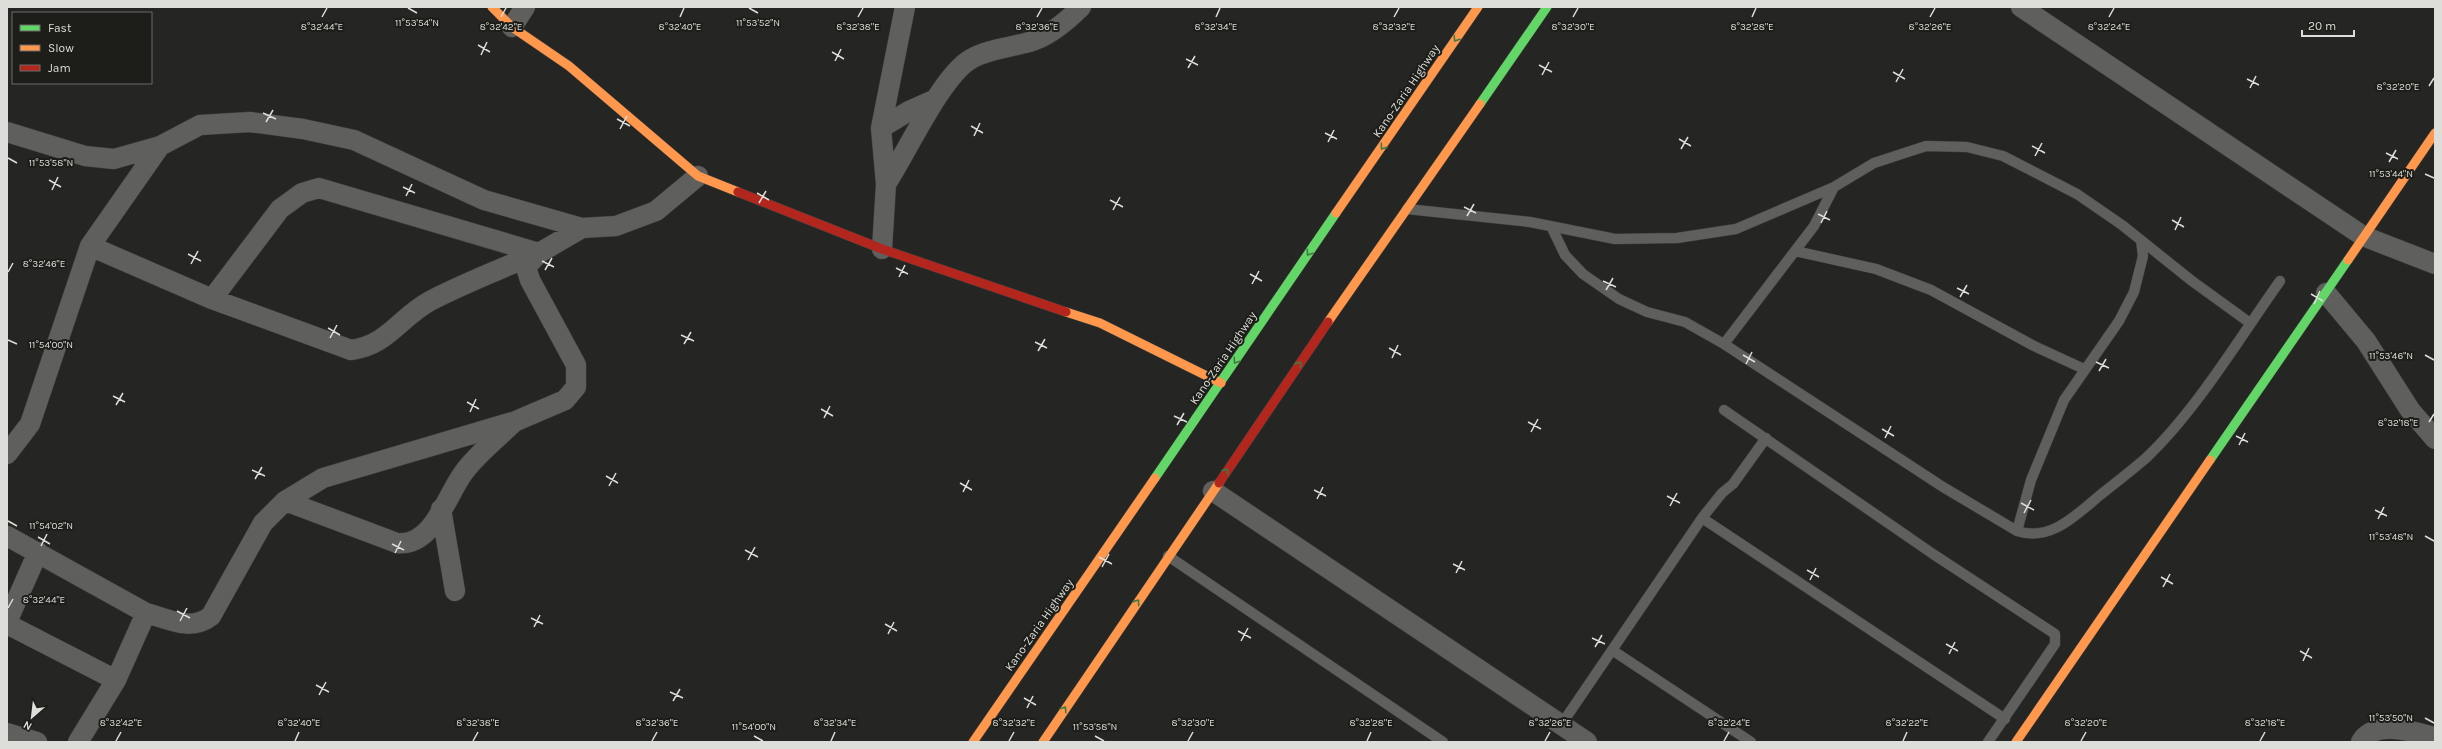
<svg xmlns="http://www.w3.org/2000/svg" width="2442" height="749" font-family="Karla,sans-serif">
	<rect width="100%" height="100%" fill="#252623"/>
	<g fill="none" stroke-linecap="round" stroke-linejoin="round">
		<g stroke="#3f403e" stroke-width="11">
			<path id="lane" d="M1407 209 1530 222 1615 239 1677 238 1736 229 1834 187 1874 163 1926 146 1967 147 2003 156 2077 194 2122 225 2192 281 2250 323
				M1552 228 1565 255 1583 274 1619 299 1647 312 1685 322 1724 344 1943 487 2017 531C2050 542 2075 516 2099 496 2114 484 2131 471 2146 458 2196 411 2240 337 2280 281
				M1795 251 1876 269 1931 290 2034 346 2084 369
				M1724 344 1814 226 1834 187
				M1724 410 1933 554 2055 634V644L1988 742
				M1702 518 2005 719
				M2017 531 2031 480 2064 400 2119 321 2134 292 2143 256 2141 240
				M1168 556 1443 742
				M1612 650 1751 742
				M1561 725 1702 518 1722 493 1733 484 1766 438"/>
		</g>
		<g stroke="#3f403e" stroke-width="21">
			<path id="street" d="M2021 7 2363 236 2435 264
				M512 27 525 7
				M881 128 909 111 936 99
				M7 132 85 156 114 159 160 146 200 125 250 122 303 129 354 140 484 200 582 228 616 226 656 211 698 176
				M886 184C906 154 942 75 971 59 988 49 1009 48 1029 42 1048 37 1067 21 1081 7
				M90 246 212 299 351 350C388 345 399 318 430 301 464 283 502 269 537 253
				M882 249 886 184 881 128 905 7
				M2326 293 2366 341 2410 410 2435 439
				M212 299 280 209 302 193 319 188 539 253
				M7 454 30 424 90 246 160 146
				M1213 491 1587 742
				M285 501 397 543C433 547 446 496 464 472 477 454 498 438 514 422
				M441 509 455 591
				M7 536 146 613 116 680 78 742
				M146 613C169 619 191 632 211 616L263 523 285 501 323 478 516 421 565 400 576 387V365L530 280 526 267 539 253 582 228
				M7 622 38 552
				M7 624 116 680
				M7 733 37 742
				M2361 742C2374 719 2414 732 2435 737"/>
		</g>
		<g stroke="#3f403e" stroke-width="10">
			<path id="fast" d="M1480 104 1547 7
				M2210 460 2348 260
				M1155 478 1336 213"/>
		</g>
		<g stroke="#3f403e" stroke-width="10">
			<path id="slow" d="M492 7 512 27 569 66 698 176 738 192
				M1336 213 1478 7
				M2348 260 2435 133
				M1066 312 1100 323 1221 383
				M1328 322 1480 104
				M973 742 1155 478
				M1043 742 1219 483
				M2016 742 2210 460"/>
		</g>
		<g stroke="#3f403e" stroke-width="10">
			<path id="jam" d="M738 192 882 249 1066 312
				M1219 483 1328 322"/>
		</g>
		<use href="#lane" stroke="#5f5f5d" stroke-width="10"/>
		<use href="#street" stroke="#5f5f5d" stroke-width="20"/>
		<use href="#fast" stroke="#63d668" stroke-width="9"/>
		<use href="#slow" stroke="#ff974d" stroke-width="9"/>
		<use href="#jam" stroke="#b3261e" stroke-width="9"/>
	</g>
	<defs><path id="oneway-chevron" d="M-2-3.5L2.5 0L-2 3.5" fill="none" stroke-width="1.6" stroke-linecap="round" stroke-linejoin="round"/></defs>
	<g stroke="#407a40">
		<use href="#oneway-chevron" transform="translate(1456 39) rotate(124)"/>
		<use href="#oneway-chevron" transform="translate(1383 147) rotate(125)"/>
		<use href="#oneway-chevron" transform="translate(1309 253) rotate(124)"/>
		<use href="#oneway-chevron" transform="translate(1236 361) rotate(124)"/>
		<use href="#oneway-chevron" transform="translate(1299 364) rotate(-55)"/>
		<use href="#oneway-chevron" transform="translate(1226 471) rotate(-56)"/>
		<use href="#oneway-chevron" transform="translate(1137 602) rotate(-55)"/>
		<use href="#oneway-chevron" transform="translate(1064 709) rotate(-57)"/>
	</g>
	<path fill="none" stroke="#dddeda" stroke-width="1.5" d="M408 8 417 13M749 8 758 13M322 17 327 8M501 17 506 8M680 17 684 8M858 17 863 8M1037 17 1042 8M1216 17 1220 8M1394 17 1399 8M1573 17 1578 8M1752 17 1756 8M1930 17 1935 8M2109 17 2114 8M478 45 490 52M832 52 844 59M481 55 487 42M1186 59 1198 65M835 61 841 49M1539 65 1552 72M1188 68 1195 56M1893 72 1905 79M1542 75 1549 62M2247 79 2259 85M1896 82 1903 69M2429 86 2434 78M2250 88 2256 76M263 113 276 119M617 119 630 126M266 122 273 110M971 126 983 133M620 129 627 116M1325 133 1337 139M974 136 980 123M1679 139 1691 146M1328 142 1334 130M2032 146 2045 153M1681 149 1688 137M2386 153 2398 159M2035 156 2042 143M8 158 17 163M2389 162 2396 150M2425 174 2434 178M49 180 61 187M403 187 415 193M52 190 58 177M757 193 769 200M406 196 412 184M1110 200 1123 207M759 203 766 191M1464 207 1476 213M1113 210 1120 197M1818 214 1830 220M1467 216 1474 204M2172 220 2184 227M1821 223 1827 211M2175 230 2181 217M188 254 201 261M542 261 554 267M191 264 198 251M896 268 908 274M545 270 552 258M8 272 13 263M1250 274 1262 281M899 277 905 265M1603 281 1616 287M1252 284 1259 271M1957 288 1969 294M1606 290 1613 278M2311 294 2323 301M1960 297 1967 285M2314 304 2320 291M328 328 340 335M681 335 694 341M330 338 337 325M8 340 17 344M1035 342 1047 348M684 344 691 332M1389 348 1401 355M1038 351 1045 339M1743 355 1755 362M2425 355 2434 360M1392 358 1398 345M2096 362 2109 368M1746 364 1752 352M2099 371 2106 359M113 396 125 402M467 402 479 409M116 405 123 393M821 409 833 416M470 412 476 399M1174 416 1187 422M824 418 830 406M1528 422 1541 429M2429 422 2434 414M1177 425 1184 413M1882 429 1894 436M1531 432 1538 419M2236 436 2248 442M1885 438 1891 426M2239 445 2245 433M252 470 265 476M606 476 618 483M255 479 262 467M960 483 972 490M609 486 616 473M1314 490 1326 496M963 492 969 480M1667 496 1680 503M1317 499 1323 487M2021 503 2034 510M1670 506 1677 493M2375 510 2387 516M2024 513 2031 500M2378 519 2384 507M8 521 17 526M2425 536 2434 541M38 537 50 544M392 544 404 550M41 546 47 534M745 550 758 557M395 553 401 541M1099 557 1112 564M748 560 755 547M1453 564 1465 570M1102 567 1109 554M1807 570 1819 577M1456 573 1462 561M2161 577 2173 584M1810 580 1816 568M2163 587 2170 574M8 608 13 599M177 611 190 618M531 618 543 624M180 621 187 608M885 624 897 631M534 627 540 615M1238 631 1251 638M888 634 894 622M1592 638 1605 644M1241 641 1248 628M1946 644 1958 651M1595 647 1602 635M2300 651 2312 658M1949 654 1955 642M2303 661 2309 648M316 685 329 692M670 692 683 698M319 695 326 682M1024 698 1036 705M673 701 680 689M1027 708 1033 696M2425 718 2434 723M754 736 763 741M1095 736 1104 741M116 741 121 732M295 741 299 732M473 741 478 732M652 741 657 732M831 741 835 732M1009 741 1014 732M1188 741 1193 732M1367 741 1371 732M1545 741 1550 732M1724 741 1729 732M1903 741 1907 732M2081 741 2086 732M2260 741 2265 732"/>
	<g text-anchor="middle" stroke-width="4" stroke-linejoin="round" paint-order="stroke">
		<g font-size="12" fill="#dddeda" stroke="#1d1d19">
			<text transform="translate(1406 91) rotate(-56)" y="4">Kano-Zaria Highway</text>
			<text transform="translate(1223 358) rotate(-56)" y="4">Kano-Zaria Highway</text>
			<text transform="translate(1039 625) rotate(-55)" y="4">Kano-Zaria Highway</text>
		</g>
	</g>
	<g font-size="10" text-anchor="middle" fill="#dddeda" stroke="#1d1d19" stroke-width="4" stroke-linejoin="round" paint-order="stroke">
		<text x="417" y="26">11°53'54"N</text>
		<text x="758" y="26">11°53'52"N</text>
		<text x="322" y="30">8°32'44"E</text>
		<text x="501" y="30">8°32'42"E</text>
		<text x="680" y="30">8°32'40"E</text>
		<text x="858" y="30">8°32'38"E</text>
		<text x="1037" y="30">8°32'36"E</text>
		<text x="1216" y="30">8°32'34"E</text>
		<text x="1394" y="30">8°32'32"E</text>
		<text x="1573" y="30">8°32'30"E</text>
		<text x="1752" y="30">8°32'28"E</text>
		<text x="1930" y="30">8°32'26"E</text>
		<text x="2109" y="30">8°32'24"E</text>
		<text x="2398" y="90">8°32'20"E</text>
		<text x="51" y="166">11°53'58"N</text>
		<text x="2391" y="177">11°53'44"N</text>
		<text x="44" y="267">8°32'46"E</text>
		<text x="51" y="348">11°54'00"N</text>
		<text x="2391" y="359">11°53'46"N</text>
		<text x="2398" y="426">8°32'18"E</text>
		<text x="51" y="529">11°54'02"N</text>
		<text x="2391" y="540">11°53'48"N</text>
		<text x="44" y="603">8°32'44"E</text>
		<text x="2391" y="721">11°53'50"N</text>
		<text x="121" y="726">8°32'42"E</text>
		<text x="299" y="726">8°32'40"E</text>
		<text x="478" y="726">8°32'38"E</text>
		<text x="657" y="726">8°32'36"E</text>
		<text x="835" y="726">8°32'34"E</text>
		<text x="1014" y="726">8°32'32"E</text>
		<text x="1193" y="726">8°32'30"E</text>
		<text x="1371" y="726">8°32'28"E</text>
		<text x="1550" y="726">8°32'26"E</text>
		<text x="1729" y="726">8°32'24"E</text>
		<text x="1907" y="726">8°32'22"E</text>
		<text x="2086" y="726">8°32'20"E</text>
		<text x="2265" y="726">8°32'18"E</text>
		<text x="754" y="730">11°54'00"N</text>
		<text x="1095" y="730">11°53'58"N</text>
	</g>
	<rect width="2442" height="749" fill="none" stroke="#dddeda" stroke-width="16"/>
	<rect x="12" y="12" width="140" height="72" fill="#1d1d19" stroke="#6a6a66"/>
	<rect x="20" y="25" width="20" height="6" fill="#63d668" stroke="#6a6a66"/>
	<text x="48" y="32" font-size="12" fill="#dddeda">Fast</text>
	<rect x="20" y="45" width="20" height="6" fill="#ff974d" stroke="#6a6a66"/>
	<text x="48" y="52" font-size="12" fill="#dddeda">Slow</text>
	<rect x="20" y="65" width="20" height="6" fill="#b3261e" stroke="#6a6a66"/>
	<text x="48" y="72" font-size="12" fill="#dddeda">Jam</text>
	<g transform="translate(32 717) rotate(208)" stroke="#1d1d19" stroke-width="3" paint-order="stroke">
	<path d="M0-3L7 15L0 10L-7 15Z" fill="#dddeda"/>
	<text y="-6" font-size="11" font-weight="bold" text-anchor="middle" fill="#dddeda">N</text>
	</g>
	<path d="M2302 30v6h52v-6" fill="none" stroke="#dddeda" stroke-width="2"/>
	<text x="2308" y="30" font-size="12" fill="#dddeda" stroke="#1d1d19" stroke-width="3" paint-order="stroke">20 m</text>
</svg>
